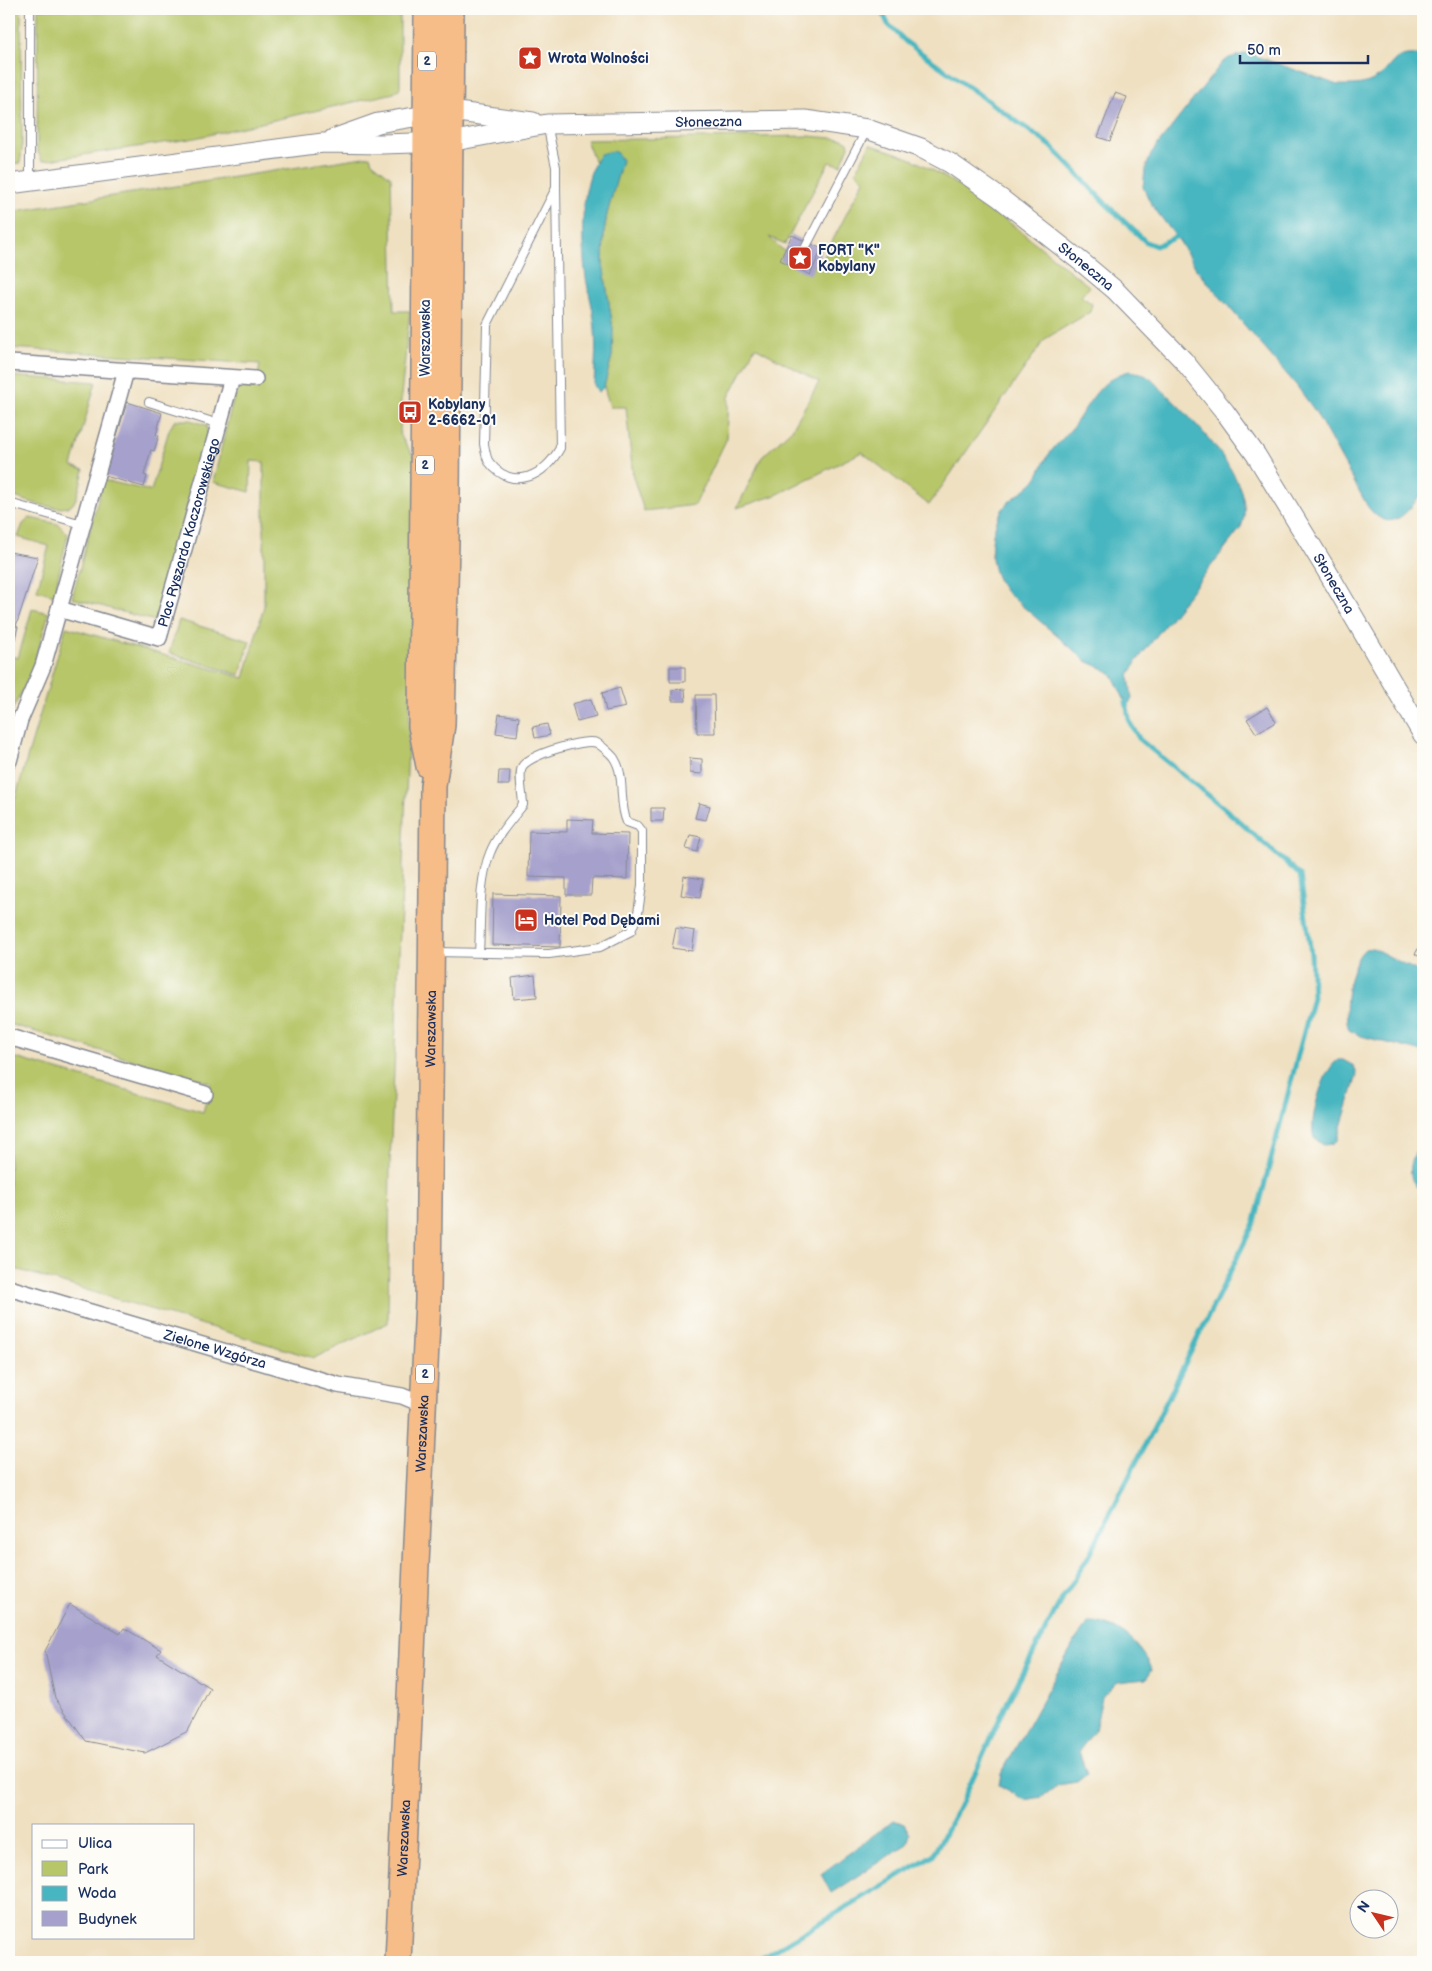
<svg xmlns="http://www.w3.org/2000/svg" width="1432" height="1971" font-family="'Balsamiq Sans',sans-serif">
	<rect width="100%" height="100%" fill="#fdfcf7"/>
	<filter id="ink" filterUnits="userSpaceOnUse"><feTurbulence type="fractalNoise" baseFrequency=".02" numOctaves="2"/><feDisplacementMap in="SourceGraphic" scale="10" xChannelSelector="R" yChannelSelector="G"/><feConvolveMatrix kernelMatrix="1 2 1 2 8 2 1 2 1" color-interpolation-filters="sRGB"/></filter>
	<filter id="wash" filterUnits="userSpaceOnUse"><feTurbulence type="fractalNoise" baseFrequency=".0096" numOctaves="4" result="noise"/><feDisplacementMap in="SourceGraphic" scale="20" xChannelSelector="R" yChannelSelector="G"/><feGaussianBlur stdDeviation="1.12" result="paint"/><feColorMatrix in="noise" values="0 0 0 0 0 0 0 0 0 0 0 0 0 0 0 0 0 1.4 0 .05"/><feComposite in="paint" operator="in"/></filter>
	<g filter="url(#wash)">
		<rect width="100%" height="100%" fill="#efe0c1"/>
		<path fill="#b7c669" stroke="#697a64" d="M9 9H21L22 150 20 163 9 164Z
			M38 9H400V88L394 93 190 139 42 161 37 150Z
			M808 136 843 139 848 142 849 146 841 165 829 162 785 244 769 237C787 256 807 267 834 267L822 261 864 180 856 172 870 144C885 150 902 154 916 161 980 194 1034 243 1090 287L1081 296 1092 304 1090 312 1045 339 929 505 862 452 776 495 737 508 762 457 792 429 819 382 755 347 729 397 727 438 695 505 644 511 633 477 626 407H610L604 387 612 356 613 329 603 264 604 232 607 214 622 160 597 159 595 163 586 140Z
			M370 156 372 162 391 177 394 311H410L401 396 400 435 416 460 419 495 390 1163 388 1323 314 1358 9 1267V1056L203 1112 211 1083 9 1024V819L66 627 244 678 264 606V462L251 461 250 492 213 482 233 400 241 387 256 388 260 364 9 348V212Z
			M9 376 96 382 72 466 84 470C81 480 79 495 73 504 64 515 21 499 9 495Z
			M175 420H190L206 425 208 434 155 621 72 598 103 480 151 491 169 430Z
			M30 518 58 524 68 534 54 595 37 590 49 546 18 537 23 524Z
			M32 609 49 613 30 677 12 710 9 723V655L18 658Z
			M179 620 250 641 240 675 169 653Z"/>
		<path fill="#47b6c0" stroke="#31728f" d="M1247 53 1338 85C1350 85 1362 86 1373 80 1396 68 1389 50 1423 56V492C1407 513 1391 536 1368 507L1315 411 1296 385 1197 270 1180 242 1151 204 1143 187 1145 170 1152 152 1221 64 1229 58Z
			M612 151 617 153 622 160 607 214 604 232 603 264 613 329 612 356 604 387 598 392 594 385C595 364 597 341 594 320 593 306 588 292 586 278 581 243 579 184 600 154Z
			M1130 371 1141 373 1151 379C1182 410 1264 482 1240 529L1136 662 1129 676 1132 699 1129 703 1124 699 1113 676 1104 669 1086 661 1005 591C989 568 988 544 998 518 1005 500 1019 496 1032 483 1039 477 1042 465 1047 457 1054 446 1064 438 1072 428 1089 405 1100 377 1130 371Z
			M1373 948 1423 974V1052L1361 1036 1349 1030C1342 1010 1349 962 1365 949Z
			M1338 1060H1343L1354 1066 1357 1075 1337 1140 1333 1144 1323 1145 1314 1138C1308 1122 1323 1069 1338 1060Z
			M1423 1137V1192C1401 1178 1413 1155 1423 1137Z
			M1089 1622C1117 1622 1141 1644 1152 1669L1146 1679 1117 1682 1102 1697 1095 1730 1079 1751 1087 1774 1077 1782 1058 1785 1042 1797 1025 1800 999 1785 1001 1774 1076 1639Z
			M894 1820 904 1824 910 1834 907 1844 831 1893 821 1874Z"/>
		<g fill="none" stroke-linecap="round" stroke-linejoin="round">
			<path stroke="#47b6c0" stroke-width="5" d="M881 9 888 24 906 42 1051 146 1106 204 1146 242 1156 246 1182 234
				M755 1962 933 1855 962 1802 1005 1707 1059 1604 1087 1559 1149 1437 1255 1221 1313 997 1311 954 1300 875 1224 808 1140 740 1130 723 1126 702"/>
		</g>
		<g id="blocks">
			<path fill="#a5a0cc" d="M1115 93 1127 97 1110 141 1098 137Z
				M792 235 822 249 810 275 780 260Z
				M127 402 162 413 156 435H159L154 451 151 450 144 475 147 476 144 487 105 476Z
				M9 552 38 557 16 626 18 627 14 642 9 640Z
				M670 667H685V682H670Z
				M620 688 626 707 606 711 602 693Z
				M685 689 686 701H672V690Z
				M696 695H714L715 733H697Z
				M591 699 596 717 577 722 572 704Z
				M1267 707 1276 722 1256 733 1247 719Z
				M499 714 519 717 517 736 496 733Z
				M547 724 550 735 535 738 533 727Z
				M690 758 702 759V774L690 773Z
				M499 771H510L509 785H498Z
				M699 803 710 806 706 820 695 818Z
				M651 808H664L663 821H651Z
				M567 819 593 820 592 833 628 834 627 879 592 878 591 895H566V878L528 877 529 831 567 832Z
				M690 835 701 837 697 852 686 849Z
				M684 876 703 879 700 898 681 895Z
				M493 894 561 896 560 947 492 945Z
				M676 928 695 931 692 951 672 948Z
				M1421 944 1423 946V959L1415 954Z
				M535 975 537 997 514 999 512 978Z
				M70 1604 120 1634 124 1628 161 1650 157 1655 210 1688 188 1731 145 1753 86 1741 55 1698 45 1651Z"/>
		</g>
	</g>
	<g filter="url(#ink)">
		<use href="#blocks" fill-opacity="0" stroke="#858890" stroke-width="1"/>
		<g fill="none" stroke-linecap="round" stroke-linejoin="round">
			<g stroke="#858890" stroke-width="10">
				<path id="service" d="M30 9V182
					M547 124 556 167V188L560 448C545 475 513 493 489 462 486 458 485 449 484 444L487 325 556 188
					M800 258 867 129
					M149 402 219 424
					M9 503 82 524
					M435 952 549 954 600 947 631 931 638 913 642 885V831L638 826 627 822C618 803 626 776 614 758 611 754 602 746 597 743 584 738 528 755 522 767 518 776 523 795 523 805 511 820 497 835 490 853 478 883 481 922 479 953"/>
			</g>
			<g stroke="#858890" stroke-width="18">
				<g id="minor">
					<path d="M9 363 255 379"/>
					<path id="s1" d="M126 371 59 609 159 638 232 378"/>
					<path d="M9 761 20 720 43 666 59 609"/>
					<path d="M9 1037 205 1094"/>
					<path id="s2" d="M9 1288 338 1385 402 1396 424 1405"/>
				</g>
			</g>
			<g stroke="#858890" stroke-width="21">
				<g id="tertiary">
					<path d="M333 139 378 123 450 111 533 122"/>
					<path id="s3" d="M9 184 323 143 381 144 449 142 547 124 805 120 867 129 921 148 950 163 1000 198 1084 264 1115 290 1183 360 1225 412 1256 455 1324 566 1423 735"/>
				</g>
			</g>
			<g stroke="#858890" stroke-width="28">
				<g id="trunk">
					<path d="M427 9 421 726 429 766"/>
					<path id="s4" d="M398 1962 428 1300 433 786 442 725 447 496 451 9"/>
				</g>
			</g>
			<use href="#service" stroke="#fff" stroke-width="8"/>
			<use href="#minor" stroke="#fff" stroke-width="15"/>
			<use href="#tertiary" stroke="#fff" stroke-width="19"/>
			<use href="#trunk" stroke="#f7bd88" stroke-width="25"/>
		</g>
	</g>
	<defs>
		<g id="sight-square" transform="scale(1.25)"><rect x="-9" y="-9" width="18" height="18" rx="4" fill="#c8321e" stroke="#fdfcf7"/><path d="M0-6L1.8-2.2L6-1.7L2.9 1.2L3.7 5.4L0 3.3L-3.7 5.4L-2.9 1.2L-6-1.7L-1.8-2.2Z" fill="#fff"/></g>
		<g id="bus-square" transform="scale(1.25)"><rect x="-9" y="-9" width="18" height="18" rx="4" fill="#c8321e" stroke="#fdfcf7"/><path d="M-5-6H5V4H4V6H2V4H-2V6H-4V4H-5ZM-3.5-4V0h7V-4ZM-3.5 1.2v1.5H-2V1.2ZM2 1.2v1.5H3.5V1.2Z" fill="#fff"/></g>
		<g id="hotel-square" transform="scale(1.25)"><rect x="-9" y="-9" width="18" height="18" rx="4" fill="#c8321e" stroke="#fdfcf7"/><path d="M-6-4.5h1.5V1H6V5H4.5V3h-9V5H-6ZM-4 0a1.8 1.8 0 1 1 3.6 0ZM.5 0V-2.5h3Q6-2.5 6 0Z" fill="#fff"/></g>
	</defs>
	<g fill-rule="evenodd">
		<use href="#sight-square" x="530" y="58"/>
		<use href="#sight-square" x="800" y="258"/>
		<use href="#bus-square" x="410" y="412"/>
		<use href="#hotel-square" x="526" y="920"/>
	</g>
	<g text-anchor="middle" stroke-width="4" stroke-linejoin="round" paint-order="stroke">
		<g fill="#fdfcf7" stroke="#5f6c8c" stroke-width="1">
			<rect x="418" y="51.5" width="18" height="19" rx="4"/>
			<rect x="416" y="455.5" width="18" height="19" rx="4"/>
			<rect x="416" y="1364.5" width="18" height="19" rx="4"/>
		</g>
		<g font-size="12" font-weight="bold" fill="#1b2f5e">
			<text x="427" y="65">2</text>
			<text x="425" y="469">2</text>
			<text x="425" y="1378">2</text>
		</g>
		<g font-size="14" font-weight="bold" fill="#1b2f5e" stroke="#fdfcf7" text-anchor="start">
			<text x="548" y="63">Wrota Wolności</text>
			<text x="818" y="255">FORT "K"<tspan x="818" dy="16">Kobylany</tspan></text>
			<text x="428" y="409">Kobylany<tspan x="428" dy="16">2-6662-01</tspan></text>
			<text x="544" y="925">Hotel Pod Dębami</text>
		</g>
		<g font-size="14" fill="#1b2f5e" stroke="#fdfcf7">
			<text dy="5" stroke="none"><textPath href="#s3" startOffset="704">Słoneczna</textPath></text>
			<text dy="5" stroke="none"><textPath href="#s3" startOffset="1124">Słoneczna</textPath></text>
			<text transform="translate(425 338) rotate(-90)" y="5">Warszawska</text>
			<text dy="5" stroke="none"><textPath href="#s1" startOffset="461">Plac Ryszarda Kaczorowskiego</textPath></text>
			<text dy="5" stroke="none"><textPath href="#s3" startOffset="1529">Słoneczna</textPath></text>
			<text dy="5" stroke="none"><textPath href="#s4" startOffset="934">Warszawska</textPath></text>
			<text dy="5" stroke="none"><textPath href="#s2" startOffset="215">Zielone Wzgórza</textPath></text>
			<text dy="5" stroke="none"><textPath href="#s4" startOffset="529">Warszawska</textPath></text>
			<text dy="5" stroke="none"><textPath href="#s4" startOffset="124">Warszawska</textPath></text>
		</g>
	</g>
	<rect width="1432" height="1971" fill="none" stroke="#fdfcf7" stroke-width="30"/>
	<rect x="32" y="1824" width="162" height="115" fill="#fdfcf7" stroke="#a3aaba"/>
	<rect x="42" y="1840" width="25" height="8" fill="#ffffff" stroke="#a3aaba"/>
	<text x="78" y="1848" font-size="15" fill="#1b2f5e">Ulica</text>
	<rect x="42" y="1861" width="25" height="15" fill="#b7c669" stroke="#a3aaba"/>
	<text x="78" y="1874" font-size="15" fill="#1b2f5e">Park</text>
	<rect x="42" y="1886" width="25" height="15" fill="#47b6c0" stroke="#a3aaba"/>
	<text x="78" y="1898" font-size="15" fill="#1b2f5e">Woda</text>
	<rect x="42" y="1911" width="25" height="15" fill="#a5a0cc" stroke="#a3aaba"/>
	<text x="78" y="1924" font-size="15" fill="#1b2f5e">Budynek</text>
	<g transform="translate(1374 1914) rotate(305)"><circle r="24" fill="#fdfcf7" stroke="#a3aaba"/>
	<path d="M0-4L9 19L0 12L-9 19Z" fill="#c8321e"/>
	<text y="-8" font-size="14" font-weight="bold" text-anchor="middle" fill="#1b2f5e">N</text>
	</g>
	<path d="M1240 55v8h128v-8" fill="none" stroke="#1b2f5e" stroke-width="2.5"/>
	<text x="1247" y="55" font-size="15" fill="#1b2f5e" stroke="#fdfcf7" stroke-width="4" paint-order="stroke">50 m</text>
</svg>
